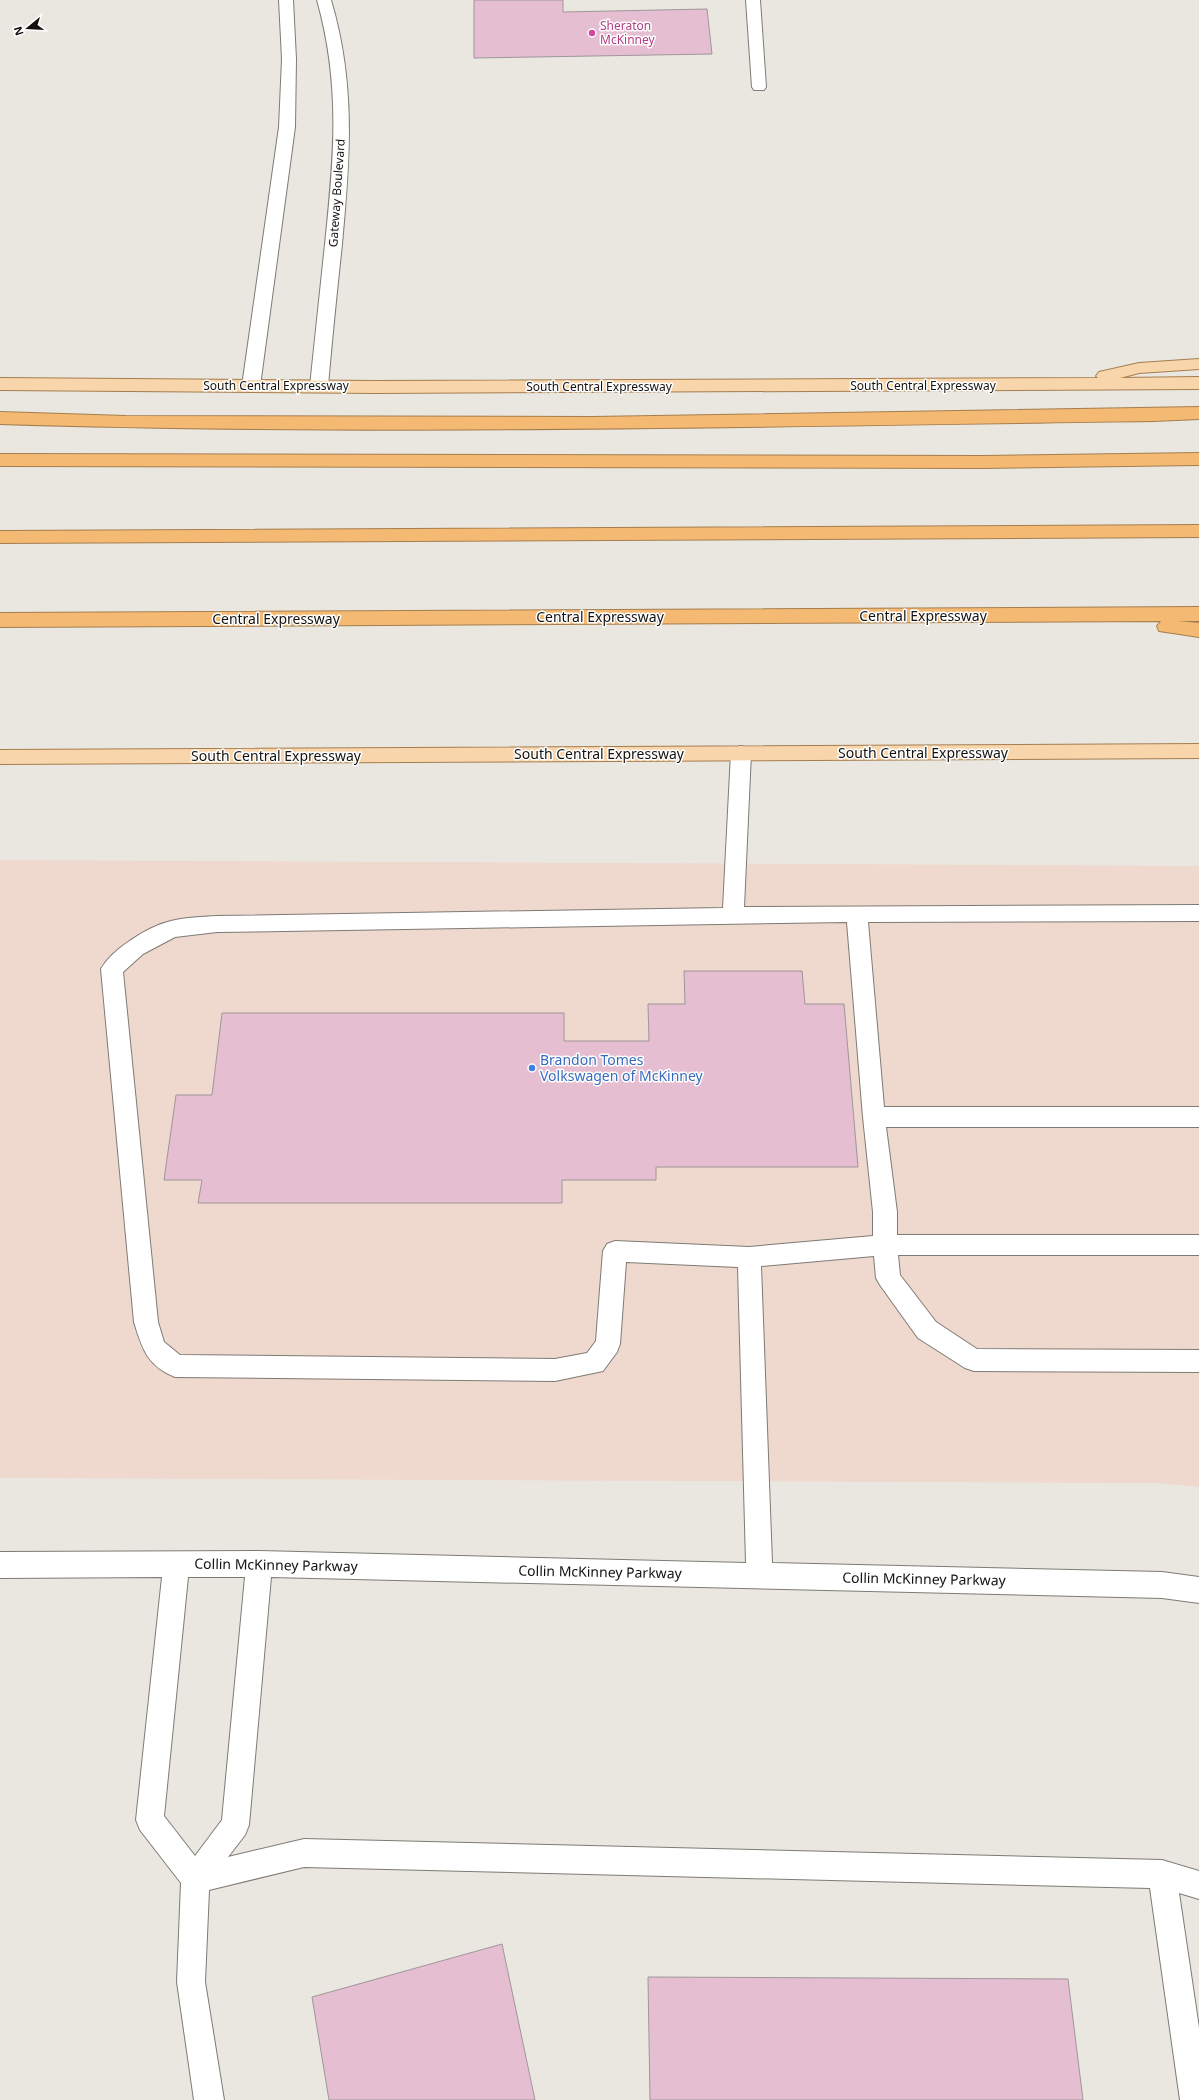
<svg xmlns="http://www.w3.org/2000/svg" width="1199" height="2100" font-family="'Noto Sans',sans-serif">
	<rect width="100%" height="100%" fill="#eae7e0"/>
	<path fill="#efd8cd" d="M0 860 1199 866V1487L1157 1483 0 1478Z"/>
	<path fill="#e6bed1" stroke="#9e969a" d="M474 0H563V12L707 9 712 54 474 58Z
		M684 971H802L805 1004H844L858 1167H656V1180H562V1203H198L202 1180H164L176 1095H212L222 1013H564V1041H649L648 1004H685Z
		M502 1944 535 2100H329L312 1997Z
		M648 1977 1068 1979 1083 2100H650Z"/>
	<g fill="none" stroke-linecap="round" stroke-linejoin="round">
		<g stroke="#7e7b75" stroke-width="2">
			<path id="minor" d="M279 0H293L296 59 295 127 260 386 257 390 251 392 245 390 242 386 279 127 282 59Z
				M317 0H331C356 84 350 158 342 244 337 291 332 339 328 386L325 390 319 392 313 390 310 386C315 339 320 291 325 244 334 158 341 85 317 0Z
				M746 0H760L766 87 764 90H754L752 87Z
				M741 746 748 748 751 753 744 907 1199 905V921L868 922 884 1107H1199V1127H886L897 1212V1235H1199V1255H898L900 1275 936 1322 977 1349 1199 1350V1372L974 1371 965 1368 918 1338 880 1285 876 1278 874 1256 761 1266 772 1563 1162 1572 1199 1577V1603L1162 1598 271 1577 249 1825 245 1835 228 1857 304 1839 1162 1860 1199 1871V1899L1179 1893 1199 2028V2100H1180L1150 1888 304 1867 209 1890 205 1982 224 2100H194L177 1982 181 1883 140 1830 136 1820 162 1577 0 1578V1552L259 1551 746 1563 738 1267 626 1262 620 1344 617 1352 603 1371 555 1381 175 1377C147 1366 142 1348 134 1322L101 969C112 949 149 926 171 921 186 917 202 917 217 916L723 908 731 753 734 748ZM847 922 863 1117 873 1212V1236L749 1247 615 1241 607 1244 603 1251 596 1341 587 1353 555 1359 180 1355 164 1342 158 1322 123 972 143 954 175 937 217 932ZM188 1577H245L222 1820 195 1856 164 1816Z"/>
		</g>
		<g stroke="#a57e4f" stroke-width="2">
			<path id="major" d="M1199 359V369L1139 373 1120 378 1199 377V389L377 393 0 390V378L377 381 1098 378 1096 376 1099 372 1139 363Z
				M1199 744V758L0 764V750Z"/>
		</g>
		<g stroke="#a57e4f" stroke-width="2">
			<path id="highway" d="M1199 407V419L1154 421C770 426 384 436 0 424V412L126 416 592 417Z
				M1199 453V465L983 468 0 466V454L983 456Z
				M1199 525V537L0 543V531Z
				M1199 607V621H1178L1199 623V637L1159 631 1157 626 1161 621 0 627V613Z"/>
		</g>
		<use href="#minor" fill="#fff" fill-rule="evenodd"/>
		<use href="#major" fill="#f8d5aa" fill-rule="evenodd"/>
		<use href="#highway" fill="#f4b972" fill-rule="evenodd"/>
	</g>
	<circle fill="#d1479c" stroke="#fff" stroke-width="1.5" cx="592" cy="33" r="4"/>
	<circle fill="#3f7fe0" stroke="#fff" stroke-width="1.5" cx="532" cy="1068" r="4"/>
	<g text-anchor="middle" stroke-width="3" stroke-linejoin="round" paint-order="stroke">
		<g font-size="12" fill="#b23c85" stroke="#fff" text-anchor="start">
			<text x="600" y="30">Sheraton<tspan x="600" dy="14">McKinney</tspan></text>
		</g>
		<g font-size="12" fill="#12110f" stroke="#fff">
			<text transform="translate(337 193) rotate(-86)" y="4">Gateway Boulevard</text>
			<text x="276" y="390">South Central Expressway</text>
			<text x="923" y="390">South Central Expressway</text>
			<text x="599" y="391">South Central Expressway</text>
		</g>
		<g font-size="14" fill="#12110f" stroke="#fff">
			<text x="923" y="621">Central Expressway</text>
			<text x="600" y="622">Central Expressway</text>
			<text x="276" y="624">Central Expressway</text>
			<text x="923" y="758">South Central Expressway</text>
			<text x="599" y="759">South Central Expressway</text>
			<text x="276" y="761">South Central Expressway</text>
			<text transform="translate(276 1565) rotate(1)" y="5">Collin McKinney Parkway</text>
			<text transform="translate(600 1572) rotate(1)" y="5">Collin McKinney Parkway</text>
			<text transform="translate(924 1579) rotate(1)" y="5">Collin McKinney Parkway</text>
		</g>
		<g font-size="14" fill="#366cbe" stroke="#fff" text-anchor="start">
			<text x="540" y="1065">Brandon Tomes<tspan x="540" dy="16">Volkswagen of McKinney</tspan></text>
		</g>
	</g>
	<g transform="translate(28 28) rotate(252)" stroke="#ffffff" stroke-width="3" paint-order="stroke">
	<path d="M0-3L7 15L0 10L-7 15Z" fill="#12110f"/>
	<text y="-6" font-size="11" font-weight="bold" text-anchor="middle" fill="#12110f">N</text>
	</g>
</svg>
